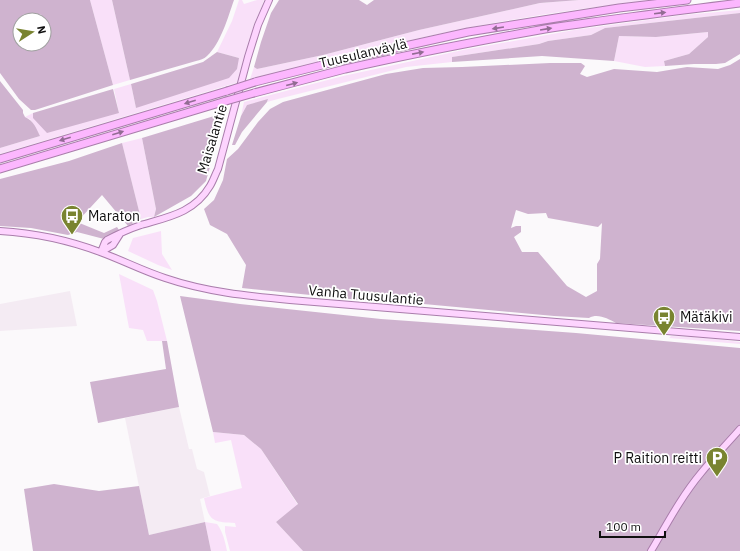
<svg xmlns="http://www.w3.org/2000/svg" width="740" height="551" font-family="'IBM Plex Sans',sans-serif">
	<rect width="100%" height="100%" fill="#fbf9fb"/>
	<path fill="#f4ebf3" d="M70 291 77 326 0 331V304Z
		M179 407 189 449H192L197 469 204 472 210 496 200 499 205 522 149 535 125 418Z"/>
	<path fill="#f9e0f9" d="M90 0H112L130 80 113 85Z
		M239 0H242L244 4 257 0H264L259 14 254 24 239 82 0 154V148L40 136 30 119 25 117 33 113V118L119 113 114 89 131 84 136 108 239 58 217 52 232 21Z
		M579 0H651C593 7 535 15 477 26 401 41 325 60 250 79L254 67 257 69 323 55 419 30 540 3Z
		M740 10V13L605 28 591 35 548 41 539 44 452 57V62L406 67 278 99 267 102 268 100 247 105 241 116 244 102 343 76 463 50 574 30 684 15Z
		M708 32V37L689 54 664 61 665 66 645 67 614 61 619 36 656 37Z
		M142 138 156 209 154 217H148L141 219 122 143Z
		M161 231 162 254 172 270 158 265 128 251 133 238Z
		M119 274 153 290 157 301 167 341H147L143 330 129 328Z
		M671 336C694 336 717 339 740 342V344L669 338Z
		M213 432 244 435 261 449 298 505 276 522 303 551H230L225 532V526L236 527 235 523C212 522 209 521 204 498L242 488 231 440 215 443Z
		M205 522 217 524C223 532 225 541 227 551H211Z"/>
	<path fill="#cfb3cf" fill-rule="evenodd" d="M0 0H90L113 85 35 110H31L19 99 0 73ZM20 20H44V44H20Z
		M112 0H234C228 17 221 43 207 56 204 59 200 60 196 61L130 80Z
		M279 0H359L367 5 374 0H579L540 3 419 30 323 55 257 69 254 67 261 42 271 13Z
		M740 13V54L725 63 716 64H694L665 66 664 61 689 54 708 37V32L656 37 619 36 614 61 542 56 452 62V57L539 44 548 41 591 35 605 28Z
		M217 52 239 58 237 69 229 78 136 108 131 84 203 62Z
		M740 59V331L616 323C608 319 598 313 589 318L554 316 413 303 405 300 399 304 242 288 246 265 227 234 210 225 204 209 214 200 223 180 227 159 238 149 258 122 270 109 283 102 386 74 423 68 462 67 550 63H581L585 66 580 74 587 77 614 69 657 72 687 67 718 69 730 65ZM516 210 528 214 546 213 548 218 598 227 602 223 600 259 597 264V291L586 297 567 286 538 252H522L514 237 521 232V226H516L511 228Z
		M0 81 23 110V113L25 117C34 121 36 128 40 136L0 148Z
		M113 89 119 113 47 133 33 118V113Z
		M268 99 267 102 242 132 235 145H232L241 116 247 105Z
		M224 113 215 149 206 181 191 196 154 217 156 209 142 138Z
		M122 143 141 219 128 226 102 195 77 222 104 233 117 227 119 230 104 239 77 232 68 235 31 228 0 226V179L69 161Z
		M180 296 240 304 381 319 576 333 740 348V428L700 473 649 551H303L276 522 298 504 261 449 244 435 213 432Z
		M162 341H167L179 407 98 423 90 382 166 369Z
		M740 431V551H652L701 474Z
		M54 484 99 491 139 486 149 535 205 522 211 551H33L24 489Z"/>
	<g fill="none" stroke-linecap="round" stroke-linejoin="round">
		<g stroke="#a97dab" stroke-width="8">
			<path id="major" d="M0 231C35 233 68 240 100 252 122 260 143 271 165 278 206 292 248 296 290 300L740 337
				M101 252 105 242 107 240C118 234 129 229 141 225 168 217 194 213 210 186 213 181 215 175 218 169L248 57 258 25 269 0
				M101 252 113 245 120 234
				M651 551C667 524 681 497 701 473 713 458 727 444 740 429"/>
		</g>
		<g stroke="#a97dab" stroke-width="9">
			<path id="highway" d="M255 82 342 60 468 32 619 8 687 0
				M254 93C285 85 315 77 345 69 411 54 478 41 545 29 609 19 675 11 740 3
				M0 159 227 91
				M0 169 226 101"/>
		</g>
		<use href="#major" stroke="#fdd4fe" stroke-width="6"/>
		<use href="#highway" stroke="#fcb7fe" stroke-width="7"/>
		<g stroke="#a97dab" stroke-width="9" stroke-linecap="butt">
			<path id="highway-bridge" d="M227 91 255 82
				M226 101 254 93"/>
		</g>
		<use href="#highway-bridge" stroke="#fcb7fe" stroke-width="7"/>
	</g>
	<defs><path id="oneway-solid" d="M-6-.8H1V-3.2L6.5 0L1 3.2V.8H-6Z"/></defs>
	<g fill="#926c93">
		<use href="#oneway-solid" transform="translate(660 13) rotate(-7)"/>
		<use href="#oneway-solid" transform="translate(498 28) rotate(171)"/>
		<use href="#oneway-solid" transform="translate(546 29) rotate(-9)"/>
		<use href="#oneway-solid" transform="translate(418 53) rotate(-11)"/>
		<use href="#oneway-solid" transform="translate(292 84) rotate(-15)"/>
		<use href="#oneway-solid" transform="translate(190 102) rotate(163)"/>
		<use href="#oneway-solid" transform="translate(118 133) rotate(-17)"/>
		<use href="#oneway-solid" transform="translate(65 139) rotate(163)"/>
	</g>
	<defs>
		<g id="bus-pin" transform="scale(1.15)"><path d="M0 17L-7.5 6A9.5 9.5 0 1 1 7.5 6Z" fill="#798430" stroke="#fff"/><path d="M-5-6H5V4H4V6H2V4H-2V6H-4V4H-5ZM-3.5-4V0h7V-4ZM-3.5 1.2v1.5H-2V1.2ZM2 1.2v1.5H3.5V1.2Z" fill="#fff"/></g>
		<g id="parking-pin" transform="scale(1.15)"><path d="M0 17L-7.5 6A9.5 9.5 0 1 1 7.5 6Z" fill="#798430" stroke="#fff"/><path d="M-3.5-5.5H1a3.5 3.5 0 0 1 0 7H-1V5.5H-3.5ZM-1-3.4V-.6H.8a1.4 1.4 0 0 0 0-2.8Z" fill="#fff"/></g>
	</defs>
	<g fill-rule="evenodd">
		<use href="#bus-pin" x="72" y="216"/>
		<use href="#bus-pin" x="664" y="317"/>
		<use href="#parking-pin" x="717" y="458"/>
	</g>
	<g text-anchor="middle" stroke-width="3.5" stroke-linejoin="round" paint-order="stroke">
		<g font-size="14" fill="#101010" stroke="#fff">
			<text transform="translate(363 53) rotate(-13)" y="5">Tuusulanväylä</text>
			<text transform="translate(212 139) rotate(-73)" y="5">Maisalantie</text>
			<text transform="translate(366 295) rotate(5)" y="5">Vanha Tuusulantie</text>
		</g>
		<g font-size="14" fill="#101010" stroke="#fff" text-anchor="start">
			<text x="88" y="221">Maraton</text>
			<text x="680" y="322">Mätäkivi</text>
			<text x="702" y="463" text-anchor="end">P Raition reitti</text>
		</g>
	</g>
	<g transform="translate(32 32) rotate(78)"><circle r="19" fill="#ffffff" stroke="#9f9f9f"/>
	<path d="M0-3L7 15L0 10L-7 15Z" fill="#798430"/>
	<text y="-6" font-size="11" font-weight="bold" text-anchor="middle" fill="#101010">N</text>
	</g>
	<path d="M600 531v6h65v-6" fill="none" stroke="#101010" stroke-width="2"/>
	<text x="606" y="531" font-size="12" fill="#101010" stroke="#ffffff" stroke-width="3" paint-order="stroke">100 m</text>
</svg>
